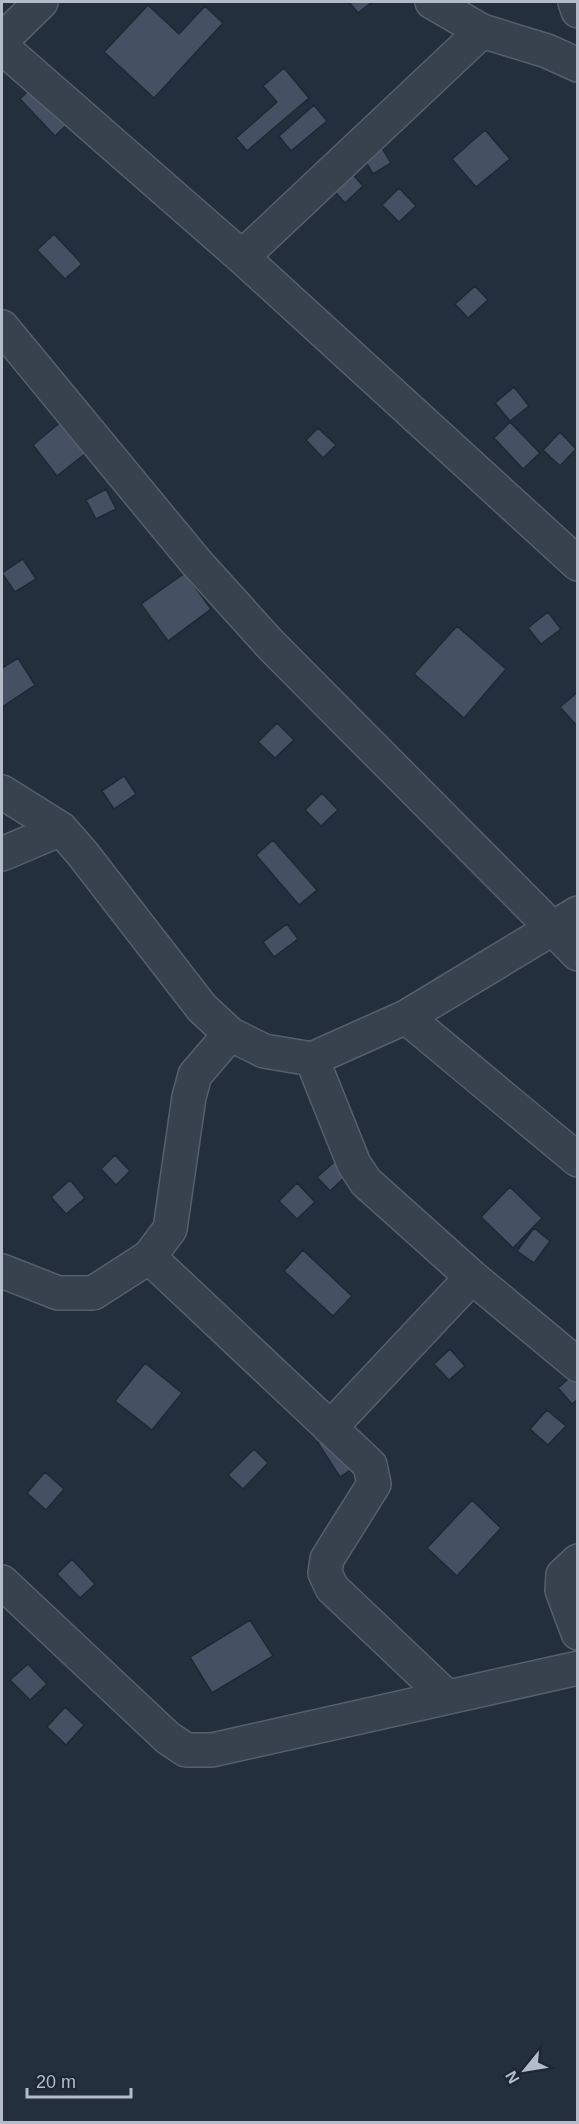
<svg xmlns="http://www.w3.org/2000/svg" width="579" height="2124" font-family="Helvetica,sans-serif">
	<rect width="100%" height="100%" fill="#242f3e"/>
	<path fill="#455162" stroke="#1f2835" stroke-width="1.5" d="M349 2H372L358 13Z
		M148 5 179 34 205 6 223 23 154 98 104 52Z
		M284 68 309 98 247 151 236 138 277 102 263 86Z
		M36 83 72 120 55 136 20 99Z
		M314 105 327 121 291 151 279 136Z
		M485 130 510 159 476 187 452 159Z
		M379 143 391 163 373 174 361 154Z
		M349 170 363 186 345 203 330 186Z
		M399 188 416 206 399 222 382 205Z
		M54 234 82 264 65 279 37 250Z
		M475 286 488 300 468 318 455 304Z
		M514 387 529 406 510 421 495 403Z
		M80 406 105 438 57 476 33 445Z
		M510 422 540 453 523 469 494 438Z
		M318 428 336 445 323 458 306 440Z
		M560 432 576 449 560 466 543 450Z
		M106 489 116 509 96 519 86 500Z
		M23 559 36 579 15 592 2 573Z
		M185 573 211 609 168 641 141 604Z
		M548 612 561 629 541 644 528 628Z
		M457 626 506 669 464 718 414 674Z
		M18 658 35 685 2 707V668Z
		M578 692V727L560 707Z
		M277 723 294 740 275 758 258 742Z
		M124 776 136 794 114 809 102 791Z
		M322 793 338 810 321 826 305 810Z
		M273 840 317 890 299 905 256 855Z
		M287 924 298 939 274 957 263 942Z
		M346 1152 358 1165 330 1191 317 1177Z
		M115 1155 130 1171 116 1185 101 1169Z
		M70 1180 85 1198 66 1214 51 1197Z
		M297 1183 315 1202 297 1219 279 1201Z
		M510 1187 542 1218 513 1248 481 1217Z
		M534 1228 550 1241 534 1263 517 1251Z
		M303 1250 352 1296 333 1316 284 1271Z
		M450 1349 465 1366 449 1380 434 1364Z
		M145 1363 182 1393 152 1430 115 1401Z
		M577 1371 578 1399 572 1404 558 1388Z
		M547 1410 566 1426 548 1445 530 1429Z
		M337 1430 359 1464 340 1477 318 1443Z
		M254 1449 268 1463 243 1489 228 1475Z
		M45 1472 64 1489 46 1510 27 1493Z
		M472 1500 501 1528 457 1576 427 1548Z
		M72 1559 95 1584 80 1598 57 1574Z
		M250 1620 273 1656 212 1693 190 1657Z
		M28 1664 47 1684 30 1700 10 1680Z
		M65 1707 84 1725 66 1745 47 1727Z"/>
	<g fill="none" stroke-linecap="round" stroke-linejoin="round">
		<g stroke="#565f6c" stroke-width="36">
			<path id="minor" d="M432 2 482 31 547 51 578 65
				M575 2 578 11
				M2 40 41 2
				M2 47 242 257 578 564
				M242 257 482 31
				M2 327 196 562 270 644 578 954
				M2 792 61 829 82 853 202 1008 230 1034 264 1051 312 1059 406 1017 578 913
				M2 854 61 829
				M406 1017 578 1160
				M312 1059 354 1164 366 1182 472 1277 578 1365
				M149 1257 370 1465 374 1484 327 1559 325 1573 332 1588 447 1697
				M2 1271 58 1293H93L149 1257 170 1229 189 1097 195 1075 230 1034
				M330 1428 472 1277
				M578 1561 563 1575 562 1590 578 1633
				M2 1582 168 1738 186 1750H212L578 1668"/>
		</g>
		<use href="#minor" stroke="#38414e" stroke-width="33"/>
	</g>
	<rect width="579" height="2124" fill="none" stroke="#b4bcc9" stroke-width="6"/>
	<g transform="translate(525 2070) rotate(240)" stroke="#1d2633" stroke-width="4.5" paint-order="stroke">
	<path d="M0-4.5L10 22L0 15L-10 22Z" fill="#b4bcc9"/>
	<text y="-9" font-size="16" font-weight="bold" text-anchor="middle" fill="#b4bcc9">N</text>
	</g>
	<path d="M27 2088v9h104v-9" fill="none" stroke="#b4bcc9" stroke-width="3"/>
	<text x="36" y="2088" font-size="18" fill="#b4bcc9" stroke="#1d2633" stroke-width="4.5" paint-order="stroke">20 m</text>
</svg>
